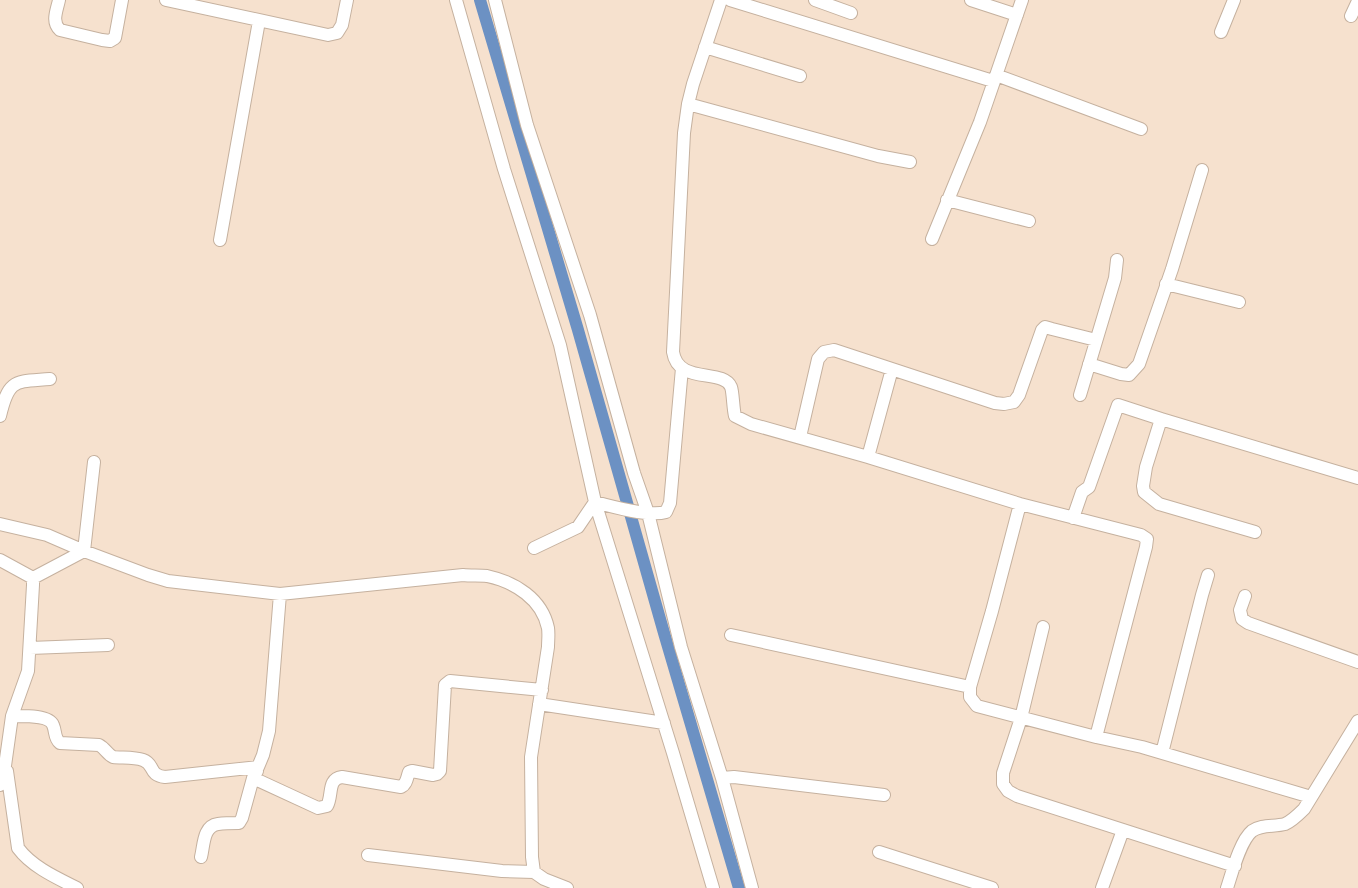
<svg xmlns="http://www.w3.org/2000/svg" width="1358" height="888" font-family="'Source Sans 3',sans-serif">
	<rect width="100%" height="100%" fill="#f6e1ce"/>
	<g fill="none" stroke-linecap="round" stroke-linejoin="round">
		<path stroke="#6c91c3" stroke-width="12" d="M480 0 578 330 664 633 739 888"/>
		<g stroke="#c5b19f" stroke-width="14">
			<path id="street" d="M59 0C57 10 51 22 60 30L102 40 110 41 115 38 122 0
				M166 0 328 35 337 33 342 25 347 0
				M456 0 504 169 560 345 595 502 673 753 713 888
				M495 0 527 125 590 315 634 473 648 513 681 647 722 778 752 888
				M721 0 693 84 688 104 684 133 673 352C678 385 723 368 731 387 733 392 733 408 735 416L751 424 868 457 1020 504 1141 535 1147 539 1146 547 1096 737
				M730 0 993 81
				M815 0 851 13
				M971 0 1017 15
				M1351 16 1358 1
				M1221 32 1234 0
				M705 47 800 76
				M996 75 1141 129
				M688 104 878 156 910 162
				M947 200 1029 221
				M932 239 980 122 1022 0
				M220 240 259 21
				M1166 284 1239 302
				M1089 364 1121 374 1129 375 1139 364 1172 269 1202 170
				M1080 395 1115 278 1117 260
				M0 416C9 378 15 382 50 379
				M1161 419 1358 478
				M800 437 818 359 824 352 834 350 995 403 1004 404 1014 402 1019 395 1042 330 1045 327 1052 329 1096 340
				M868 457 892 369
				M1020 504 992 611 970 687V697L977 706 1096 737 1142 747 1311 797
				M1073 518 1082 492 1089 487 1118 405 1161 419 1146 467 1143 486 1144 492 1159 504 1255 532
				M0 524 47 535 84 551 94 462
				M534 548 578 527 595 502C613 507 649 517 666 512L670 503 682 368
				M0 560 33 578V585L28 671 12 716 3 780 0 785
				M33 578 84 551 148 575 168 581 280 594 463 575C471 576 479 575 487 576 515 582 542 599 548 628 549 634 548 641 548 647L531 757 532 857 534 872 544 879 567 888
				M1245 596 1240 610 1242 619 1248 623 1358 662
				M1043 627 1021 718 1003 773V784L1008 791 1017 796 1235 866
				M731 635 970 687
				M30 648 108 645
				M539 704 664 723
				M12 716C23 716 49 715 53 725 56 732 54 738 60 743L99 745C105 748 107 754 113 757 122 758 134 757 143 760 155 764 148 775 165 777L258 767 263 755 269 731 280 594
				M1162 753 1202 595 1208 575
				M7 771 18 848C32 867 57 878 77 888
				M253 778 318 808 327 806C333 795 327 779 342 777L401 787C407 784 407 777 409 772L412 771 433 775 437 774 440 771 445 685 450 681 542 690
				M722 778 734 777 884 795
				M879 852 992 888
				M368 855 502 871 534 872
				M201 857C204 845 203 826 218 824 225 823 232 823 239 823L242 818 253 778 257 771
				M1102 888 1123 830
				M1227 888C1232 873 1240 841 1252 831 1262 824 1274 827 1285 824 1292 821 1298 815 1304 809L1358 721"/>
		</g>
		<use href="#street" stroke="#fff" stroke-width="12"/>
	</g>
</svg>
